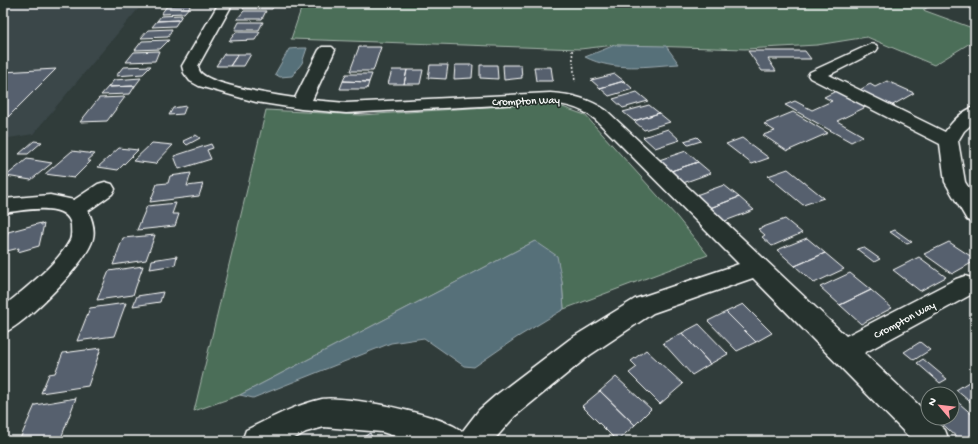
<svg xmlns="http://www.w3.org/2000/svg" width="978" height="444" font-family="'Gochi Hand',sans-serif">
	<rect width="100%" height="100%" fill="#303c3a"/>
	<filter id="ink" filterUnits="userSpaceOnUse"><feTurbulence type="fractalNoise" baseFrequency=".025" numOctaves="2"/><feDisplacementMap in="SourceGraphic" scale="8" xChannelSelector="R" yChannelSelector="G"/><feConvolveMatrix kernelMatrix="1 2 1 2 8 2 1 2 1" color-interpolation-filters="sRGB"/></filter>
	<g filter="url(#ink)">
		<path fill="#3b474a" d="M3 3H143L33 134 3 139Z"/>
		<path fill="#4c6e58" stroke="#a6b6ac" d="M303 3H935L923 10 975 29V40L934 65 867 37 817 45 745 49 615 45 580 49 291 39Z
			M551 103 585 115 677 217 708 255 564 309 562 282 535 241 240 395 194 411 266 110 361 115Z"/>
		<path fill="#566f79" stroke="#9aa9af" d="M615 45 666 46 679 64C647 66 615 72 585 57Z
			M301 48H307L302 63 292 76 280 77 275 74 289 49Z
			M535 241 557 256 562 282 564 309 516 338 474 367 464 366 424 338 391 343 253 398 240 395Z"/>
		<path fill="#56616e" stroke="#fff" d="M245 3H268L275 4 272 9H243Z
			M191 5 184 13 161 14 167 6Z
			M244 11H266L262 19H237Z
			M182 15 179 20 157 21 161 16Z
			M179 20 175 26 152 27 157 21Z
			M239 22H263L259 30H235Z
			M172 29 168 37 141 38 148 30Z
			M236 32H260L255 40 229 41Z
			M169 40 160 49 135 50 142 41Z
			M359 47H381L373 71H350Z
			M159 51 155 61 126 62 134 52Z
			M748 51H805L811 59H768L776 71H762Z
			M224 54H238L230 66H216Z
			M238 54H251L244 66H230Z
			M430 65H448L446 79 428 78Z
			M455 65H473L472 78 454 79Z
			M480 65H497L498 79 480 78Z
			M503 65H521L522 78 504 80Z
			M151 66 143 74 116 76 123 67Z
			M534 67H551L553 81H536Z
			M56 69 3 122V72Z
			M392 70H407L404 84H388Z
			M407 70H423L420 84H404Z
			M346 74H372L369 82 343 81Z
			M615 74 624 81 600 88 591 80Z
			M141 78 135 86 108 87 114 80Z
			M343 81 369 82 367 89H340Z
			M624 81 633 89 609 96 600 88Z
			M887 81 914 93 891 106 858 91 870 84 875 87Z
			M135 86 130 94 101 95 108 87Z
			M836 91 866 107 837 121 863 136 851 142 785 105 795 101 812 110 832 101 824 97Z
			M637 92 648 101 623 108 613 99Z
			M125 97 107 121 80 122 99 98Z
			M649 105 659 113 634 121 623 112Z
			M186 106 183 114 169 115 173 108Z
			M793 112 828 133 787 151 763 135 775 131 764 124Z
			M659 113 670 122 644 130 634 121Z
			M668 129 680 140 655 148 643 137Z
			M196 135 200 138 187 145 183 141Z
			M697 137 701 141 688 145 684 141Z
			M742 138 769 158 752 164 726 144Z
			M34 141 42 142 28 154H19Z
			M152 143 173 145 155 164 133 161Z
			M211 144 213 148 207 150 211 159 179 169 174 156Z
			M119 148 138 150 118 170 98 167Z
			M72 151 95 154 87 161H91L74 178 45 174Z
			M686 151 698 162 671 171 659 160Z
			M27 159 52 163 31 180 6 176Z
			M698 162 711 173 683 183 671 171Z
			M788 169 824 198 803 205 768 176Z
			M191 173 187 186 203 184 199 196 150 202 157 184 168 183 170 176Z
			M724 185 739 197 710 208 696 195Z
			M739 197 754 210 725 221 710 208Z
			M176 203 172 214H179L175 226 137 230 147 206Z
			M785 219 802 233 772 246 762 237 765 235 758 229Z
			M41 223V225L44 224 39 246 18 252 19 248 3 252 8 232Z
			M895 230 912 242 907 244 890 232Z
			M155 235 146 260 113 265 123 238Z
			M807 238 825 253 795 266 777 250Z
			M949 242 975 259V261L952 274 924 254Z
			M863 247 880 259 874 262 857 249Z
			M825 253 844 269 814 283 795 266Z
			M177 256 175 265 150 269 152 260Z
			M919 257 946 277 920 291 893 270Z
			M143 266 133 295 97 300 109 271Z
			M850 273 871 290 840 305 820 287Z
			M871 290 892 308 861 324 840 305Z
			M163 292 160 302 133 306 137 296Z
			M126 303 114 336 77 341 90 308Z
			M743 304 772 333 756 342 726 312Z
			M726 312 756 342 737 351 708 321Z
			M699 324 728 354 710 364 682 333Z
			M682 333 710 364 692 375 663 343Z
			M920 342 930 350 914 360 904 352Z
			M101 348 88 386 41 393 49 374 55 373 63 353Z
			M646 350 683 384 660 404 629 373 637 367 631 361Z
			M923 359 947 379 940 383 917 363Z
			M616 377 651 409 635 425 600 391Z
			M975 378V406L956 390Z
			M600 391 635 425 617 441 582 406Z
			M952 397 975 417V441H961L936 418H952Z
			M76 398 60 441H19L35 405Z
			M370 433 374 441H357Z"/>
		<g fill="none" stroke-linecap="round" stroke-linejoin="round">
			<g stroke="#fff" stroke-width="3">
				<path id="minor" d="M219 3H233L198 66C199 69 199 72 202 74 216 86 275 95 295 98L319 50 322 47H332L335 50 312 100 346 103 550 93C571 94 590 99 607 111L846 336 956 279 965 276 974 279V293L864 353 928 414V418H932L945 430 949 441H913L753 278 653 313 590 355 515 416 493 441H410L382 432 324 427 306 432 289 441H242L246 430C271 418 295 405 322 399 345 395 447 415 462 432L479 410 495 396 570 339 635 299 739 264 595 119C578 106 562 103 541 103L346 113 301 109 256 102 199 86 190 81 184 73 182 66Z
					M871 44 876 45 878 48 876 51 829 75 945 132C952 122 963 110 975 107V121L964 131 958 141 965 182 975 198V223L967 220 945 182 940 144 810 78 808 75 810 72Z
					M105 182 112 184 115 189 112 194 88 211C92 219 95 230 93 238 89 261 24 326 3 333V307C24 289 57 265 70 240 72 236 71 230 71 225 67 200 21 211 3 213V199L50 195 74 200 98 184Z"/>
			</g>
			<path stroke="#fff" stroke-width="1.5" stroke-dasharray="2 2" stroke-linecap="butt" d="M572 50 575 82"/>
			<use href="#minor" fill="#26332d" fill-rule="evenodd"/>
		</g>
	</g>
	<g text-anchor="middle" stroke-width="3.5" stroke-linejoin="round" paint-order="stroke">
		<g font-size="11" fill="#fff" stroke="#26332d">
			<text transform="translate(526 100) rotate(-2)" y="4">Crompton Way</text>
			<text transform="translate(904 319) rotate(-28)" y="4">Crompton Way</text>
		</g>
	</g>
	<rect width="978" height="444" fill="none" stroke="#26332d" stroke-width="16"/>
	<rect x="8" y="8" width="962" height="428" fill="none" stroke="#fff" stroke-width="1.5" filter="url(#ink)"/>
	<g transform="translate(940 406) rotate(298)"><circle r="19" fill="#26332d" stroke="#7d8581"/>
	<path d="M0-3L7 15L0 10L-7 15Z" fill="#ff9aa2"/>
	<text y="-6" font-size="11" font-weight="bold" text-anchor="middle" fill="#ffffff">N</text>
	</g>
</svg>
